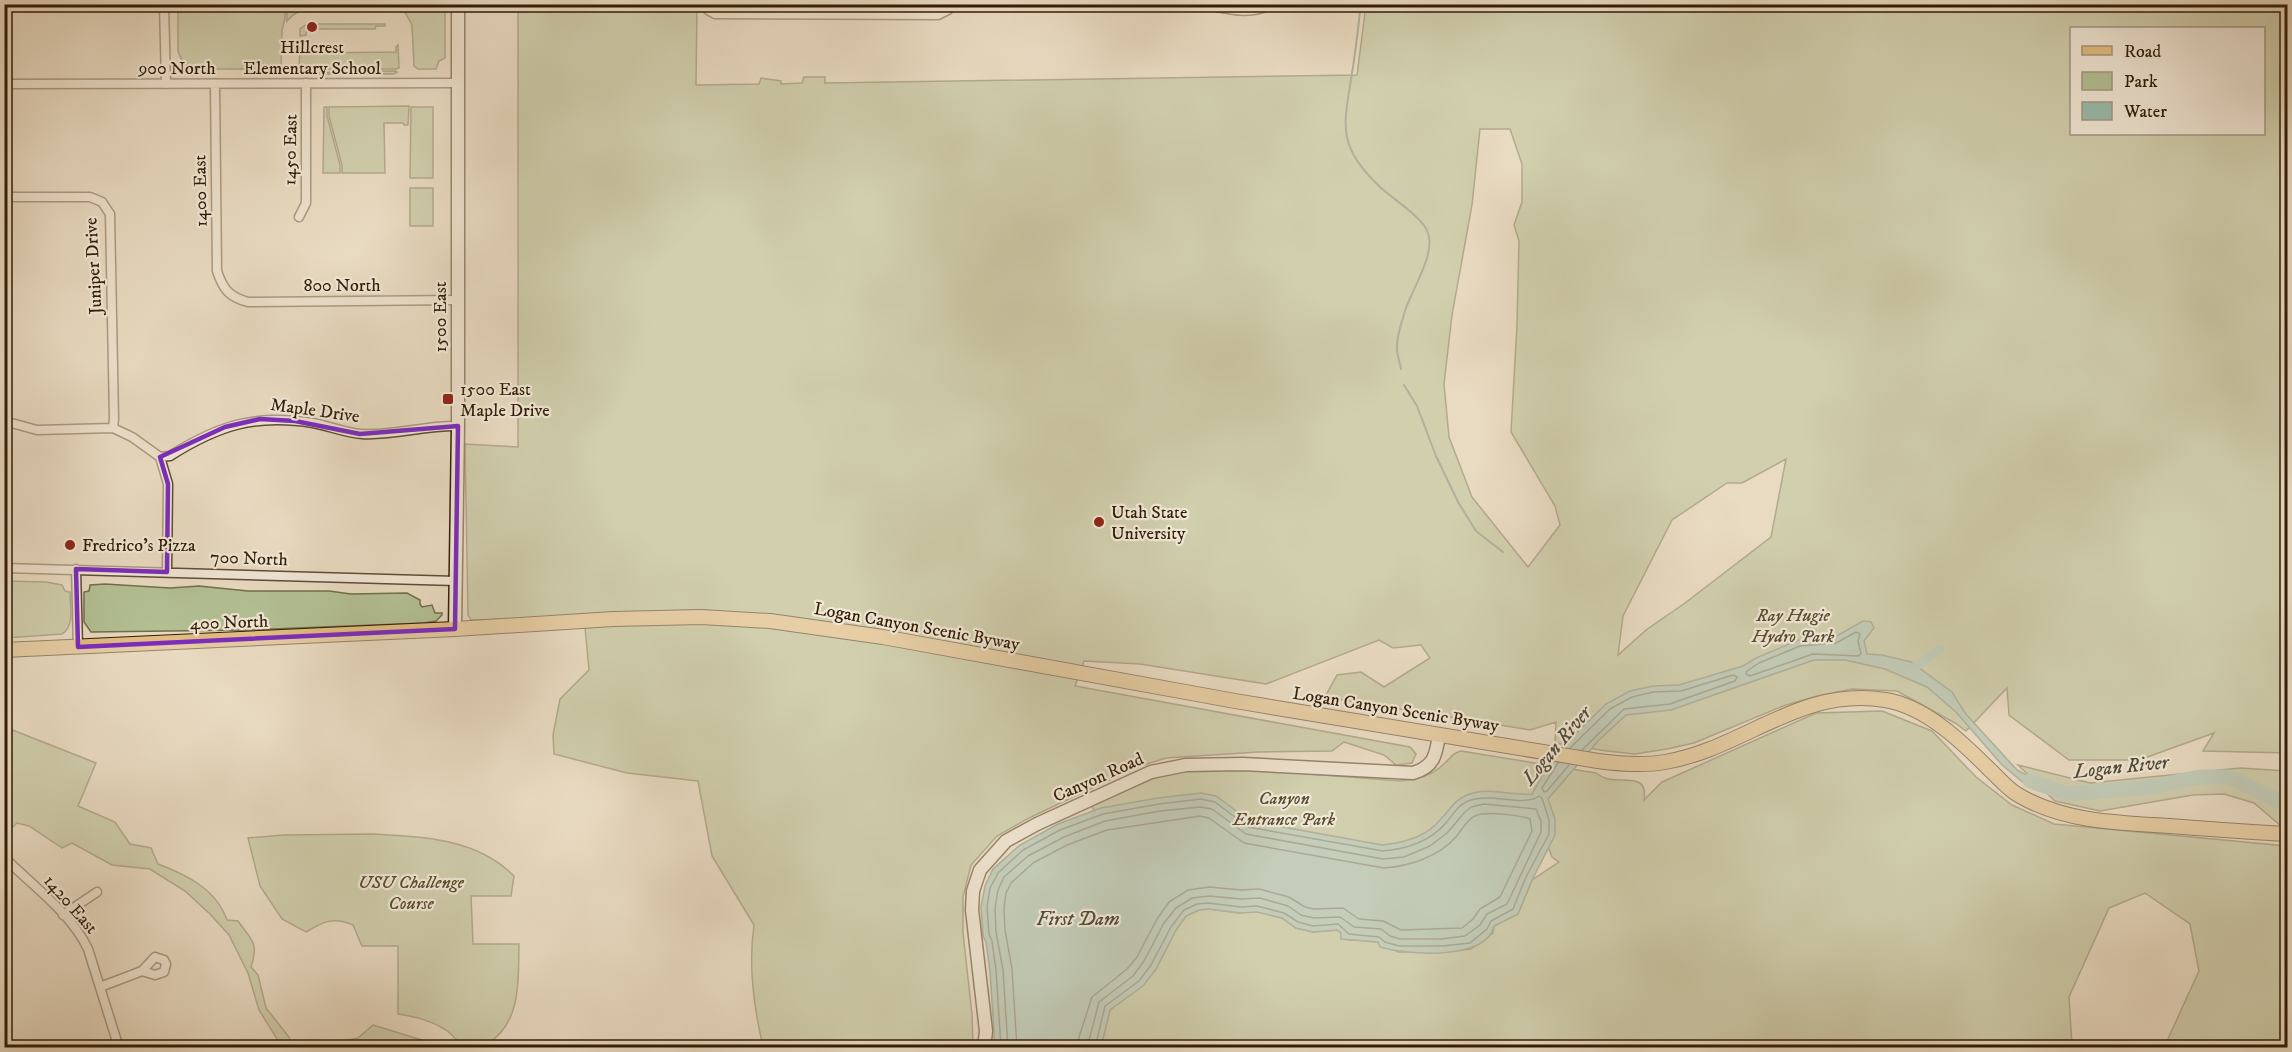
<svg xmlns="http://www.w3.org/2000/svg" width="2292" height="1052" font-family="'IM FELL DW Pica',serif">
	<rect width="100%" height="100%" fill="#e9dbc2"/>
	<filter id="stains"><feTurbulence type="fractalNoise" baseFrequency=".00333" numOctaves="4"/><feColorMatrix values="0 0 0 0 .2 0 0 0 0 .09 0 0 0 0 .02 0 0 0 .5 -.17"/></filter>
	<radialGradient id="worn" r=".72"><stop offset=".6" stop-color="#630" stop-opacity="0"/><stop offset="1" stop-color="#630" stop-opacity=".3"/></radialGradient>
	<path fill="#b3c195" stroke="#726f4d" stroke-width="1.5" fill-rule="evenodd" d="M178 5H285V19L282 30 281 67 279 69H195C185 66 180 60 178 50Z
		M287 5H346V9C326 9 301 3 287 21Z
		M401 5H445V58L439 61 436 69H418L414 66 412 25Z
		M518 5H697L696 85 759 84 761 78 781 81V84L802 83 804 77H825V83L1357 75 1366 5H2287V753L2203 751 2214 733 2139 760H2069L2009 715 2007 688 1966 731 1955 723 1897 691 1852 689 1817 696 1783 706 1694 743 1667 749 1635 754 1607 751 1555 743 1556 722 1530 730 1325 697 1337 675 1361 672 1384 687 1430 658 1421 645 1393 648 1379 640 1266 684 1140 664 1084 661 1075 686 1410 747 1416 754 1412 763 1396 765 1384 755 1344 742 1332 751 1258 752 1166 758 1134 768 1029 818 997 836 971 865 963 897V933L972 1014 973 1047H763C754 1007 748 966 754 925L712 856 698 781 627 773 554 754 553 735 560 699 589 670 584 617 471 620 468 615 465 444 518 447ZM2072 28H2264V134H2072ZM1480 129H1510L1522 164V202L1514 225 1519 241 1517 325 1511 432 1555 506 1560 525 1528 567 1472 497 1449 437 1444 384 1452 315 1472 205ZM1786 459 1771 537 1685 603 1646 630 1618 655 1623 616 1672 520 1727 483H1742Z
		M307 24H385V26H376L375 29H307L306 35 300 36V29Z
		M398 45 399 68 396 69H303L299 68 300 46 302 47 303 53 396 52V47Z
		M395 71 397 72 394 74H304L301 73Z
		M409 106 408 125H404L403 123H384L385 173H342V165L329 116V107Z
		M324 107H327V116L340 165V173H323Z
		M411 107H433V178H410Z
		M410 188H433V226H410Z
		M5 581 46 582 62 585 65 591 70 592C70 606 75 626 62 634L5 638Z
		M105 584 170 588 199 586 248 591H329L351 594 407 593 420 600V604L422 607 432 605 435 613H442V615L436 621 424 623 247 630 91 632 84 622V592L89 591 90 585Z
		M1882 711 1932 731 1976 777 2012 805 2054 824 2287 846V1047H2151L2167 1041 2199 971 2190 924 2145 893 2109 908 2069 997 2072 1045 2075 1047H1101L1110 1010 1156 969 1176 930 1186 916 1199 910 1209 909 1240 913 1257 911 1282 918 1296 928 1313 932 1337 930 1341 933 1342 939 1378 942 1398 952H1442L1471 949 1493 933 1494 926 1518 914 1532 880 1559 862 1552 857 1547 844 1405 852 1096 815 1091 804 1162 775 1195 770 1248 769 1400 781C1418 779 1432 776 1445 763 1451 757 1453 753 1461 751L1596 773C1599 775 1602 777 1605 778 1620 784 1649 771 1644 800L1662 782 1816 713Z
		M5 727 96 763 78 806 115 822 130 844 151 848 158 864C187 875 216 889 227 920L238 921C252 941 259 942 251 967L258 975 266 1008 289 1037 291 1043 289 1047H282L259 1010 248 973 229 935 210 914 185 891 150 869 112 865 72 843 62 848 29 826 17 823 5 834Z
		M2018 765 2090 783 2240 768 2287 771V826H2281L2254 803 2224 794 2193 795 2100 811 2055 801Z
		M373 834C423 837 476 838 514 876L511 896H471L473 944H519C518 978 522 1020 490 1042 483 1048 473 1049 464 1045 457 1042 452 1034 446 1030 430 1020 416 1017 398 1014V946H362L353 925C333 917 324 921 306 932L282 919 260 886 248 838 284 835Z
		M373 1025 438 1045 441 1047H316L358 1038Z"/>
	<path fill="#98bcae" stroke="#6f7c6a" stroke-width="1.5" d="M1863 621 1871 622 1874 628 1864 641 1867 654 1882 655 1911 662 1952 692 1965 713 2017 770 2037 781 2058 786 2043 788 2024 783 2002 765 1956 712 1927 687 1885 669 1845 660H1814L1671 710 1626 715 1599 740 1548 799 1555 819V835L1532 880 1518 914 1494 926C1486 961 1407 955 1380 947L1378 942 1341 939V933L1337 930 1313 932 1296 928 1282 918 1257 912 1240 913 1209 909 1199 910 1186 916 1176 930 1156 969 1143 986 1110 1010 1101 1047 995 1048 990 971 986 942 983 936 981 907 985 886 993 869 1020 845 1058 824 1101 808 1158 798 1201 793 1216 796 1250 821 1382 845C1404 843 1426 837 1440 820 1449 811 1455 799 1467 795 1489 786 1510 796 1532 794L1548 765 1567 742 1606 704 1630 691 1653 686 1679 685 1743 666 1756 658 1799 640 1835 637Z"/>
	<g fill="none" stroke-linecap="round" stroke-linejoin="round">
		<path stroke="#656c5a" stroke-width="1.5" d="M1856 632 1860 634 1858 641 1861 653 1859 656 1813 654 1750 676 1746 674 1747 671 1759 663 1800 646 1836 643Z
			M1570 748 1610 709 1632 697 1653 692 1681 691 1733 675 1737 677 1735 681 1670 704 1624 709 1582 750
			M1558 763 1542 788 1544 792 1547 791 1569 765
			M1001 1048 996 970 992 941 989 934 987 907 990 888 998 873 1023 850 1060 830 1103 814 1159 804 1201 799 1215 802 1248 827 1383 851C1406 849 1429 842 1445 824 1453 815 1459 803 1471 800 1492 793 1525 807 1539 796L1542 798 1549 820V834L1526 877 1513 909 1491 921 1487 929 1470 943 1442 946H1399L1385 942 1379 937 1349 934 1338 924 1313 926 1298 922 1284 913 1257 906 1241 907 1208 903 1197 904 1184 910 1171 927 1151 965 1139 981 1105 1006 1095 1048
			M1008 1048 1003 970 996 932 995 908 998 890 1004 877 1028 856 1064 837 1105 821 1160 811 1200 807 1212 809 1246 834 1383 859 1404 857 1430 846 1447 833 1465 812 1471 807 1484 804 1536 809 1541 821V832L1507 904 1487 914 1480 925 1465 936 1441 939H1400L1390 936 1381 929 1354 927 1340 917 1314 918 1301 915 1288 906 1260 898 1241 899 1209 896 1192 898 1176 908 1164 923 1144 961 1133 976 1099 1002 1087 1048
			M1017 1048 1012 969 1005 930 1004 908 1006 893 1011 883 1033 863 1067 845 1107 830 1200 816 1209 818 1244 843 1384 868C1410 866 1438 857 1456 837 1462 830 1467 819 1475 816 1485 811 1520 815 1530 819L1532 831 1500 897 1480 909 1473 919 1462 928 1401 930 1383 921 1359 919 1343 908 1314 909 1305 907 1289 897 1259 889 1241 890 1209 887 1188 890 1169 902 1157 919 1137 957 1127 969 1092 997 1079 1037 1078 1048"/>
		<path stroke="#6f7c6a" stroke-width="2" d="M1361 4C1358 27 1356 50 1352 73 1344 125 1336 145 1379 186 1391 198 1423 217 1428 233 1436 254 1411 291 1405 311 1402 321 1397 335 1397 346 1396 353 1400 362 1401 369
			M1404 385 1417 406 1436 456 1458 502 1476 531 1503 552"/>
		<path stroke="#98bcae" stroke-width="9" d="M1908 672 1940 649"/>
		<path stroke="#98bcae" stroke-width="15" d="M2030 781 2068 794 2151 787 2199 777H2229L2288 805"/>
		<g stroke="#604c34" stroke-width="11">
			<path id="street" d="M164 4 166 84
				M706 4 708 10 715 14 938 15 948 10 951 4
				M1203 4C1225 8 1250 17 1271 4
				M4 84 458 83
				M215 84 217 271C223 289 229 297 248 302L458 300
				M4 197H90L102 202 110 214 114 419 113 428
				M299 217 306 203V83
				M4 421 37 430 113 428 132 437 160 457 170 456C219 425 255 414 313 423 329 426 346 433 362 434 394 436 425 425 458 426
				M160 457 168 484 167 572
				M4 568 456 581
				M76 569 78 647
				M4 860 10 863C37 889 72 915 88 949L119 1048
				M63 915 97 892
				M155 957 164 960 166 964 164 972 155 975 142 971Z
				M100 987 142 971"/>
		</g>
		<g stroke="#321d05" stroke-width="15">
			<path id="secondary" d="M455 629 458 426V4
				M984 1048 986 1031 972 910 973 891 980 870 1006 841 1037 824 1151 772 1186 765 1243 764 1413 773C1434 767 1436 755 1439 735"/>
		</g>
		<g stroke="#321d05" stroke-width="16">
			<path id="primary" d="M4 650 455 629 613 619 701 617 770 621 883 637 1235 701 1598 761C1620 764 1643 766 1665 762 1743 749 1800 686 1885 700 1925 706 1962 742 1989 769 1999 778 2008 790 2020 796 2065 822 2119 823 2170 826 2209 829 2248 832 2288 834"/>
		</g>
		<use href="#street" stroke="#f1e8d7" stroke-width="8"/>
		<use href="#secondary" stroke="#f1e8d7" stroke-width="12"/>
		<use href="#primary" stroke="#e4be81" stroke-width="14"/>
	</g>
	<path d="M0 0H2292V1052H0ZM260 419 295 421 360 434 458 426 455 629 78 647 76 569 167 572 168 484 160 457 225 427Z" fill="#e9dbc2" fill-opacity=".55" fill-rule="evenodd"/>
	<path fill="none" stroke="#7b2cbf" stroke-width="4.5" stroke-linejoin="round" d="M260 419 295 421 360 434 458 426 455 629 78 647 76 569 167 572 168 484 160 457 225 427Z"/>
	<g fill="#8f2418" stroke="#f1e8d7" stroke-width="2">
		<circle cx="312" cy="27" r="6"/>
		<rect x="442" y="393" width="12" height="12" rx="3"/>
		<circle cx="1099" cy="522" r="6"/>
		<circle cx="70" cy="545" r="6"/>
	</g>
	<g text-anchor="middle" stroke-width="4.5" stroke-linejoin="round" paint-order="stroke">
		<g font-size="18" fill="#321d05" stroke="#f1e8d7" text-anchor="start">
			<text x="312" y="53" text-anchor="middle">Hillcrest<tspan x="312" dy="21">Elementary School</tspan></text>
			<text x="460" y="395">1500 East<tspan x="460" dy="21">Maple Drive</tspan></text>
			<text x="1111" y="518">Utah State<tspan x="1111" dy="21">University</tspan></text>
			<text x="82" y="551">Fredrico's Pizza</text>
		</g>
		<g font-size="18" fill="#321d05" stroke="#f1e8d7">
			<text x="177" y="74">900 North</text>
			<text transform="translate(290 150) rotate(-89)" y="6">1450 East</text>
			<text transform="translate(200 191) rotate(-91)" y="6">1400 East</text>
			<text transform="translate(93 266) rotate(-93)" y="6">Juniper Drive</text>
			<text x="342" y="291">800 North</text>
			<text transform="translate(440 317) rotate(-90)" y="6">1500 East</text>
			<text transform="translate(315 410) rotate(8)" y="6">Maple Drive</text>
			<text transform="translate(249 558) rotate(2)" y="6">700 North</text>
			<text transform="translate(229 622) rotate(-2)" y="6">400 North</text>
			<text transform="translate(917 626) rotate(10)" y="6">Logan Canyon Scenic Byway</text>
			<text transform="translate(1396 709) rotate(9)" y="6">Logan Canyon Scenic Byway</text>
			<text transform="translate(1098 777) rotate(-24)" y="6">Canyon Road</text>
			<text transform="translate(71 904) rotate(49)" y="6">1420 East</text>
		</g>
		<g font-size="18" font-style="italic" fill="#594e30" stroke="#f1e8d7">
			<text x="1793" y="621">Ray Hugie<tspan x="1793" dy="21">Hydro Park</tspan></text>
			<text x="1284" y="804">Canyon<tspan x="1284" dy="21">Entrance Park</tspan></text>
			<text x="411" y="888">USU Challenge<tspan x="411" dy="21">Course</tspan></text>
		</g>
		<g font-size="20" font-style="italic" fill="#514d38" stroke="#f1e8d7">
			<text transform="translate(1556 745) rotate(-50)" y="7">Logan River</text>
			<text transform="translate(2121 766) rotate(-6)" y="7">Logan River</text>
			<text x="1078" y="925">First Dam</text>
		</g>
	</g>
	<rect width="2292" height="1052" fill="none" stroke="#e9dbc2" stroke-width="24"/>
	<rect x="6" y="6" width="2280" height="1040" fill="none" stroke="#321d05" stroke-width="3"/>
	<rect x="12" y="12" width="2268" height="1028" fill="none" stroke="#321d05" stroke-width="1.5"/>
	<rect x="2070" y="27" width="195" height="108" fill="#f1e8d7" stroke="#a59783" stroke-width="1.5"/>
	<rect x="2082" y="46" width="30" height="9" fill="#e4be81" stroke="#a59783" stroke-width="1.5"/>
	<text x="2124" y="57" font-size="18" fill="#321d05">Road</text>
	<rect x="2082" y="72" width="30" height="18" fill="#b3c195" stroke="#a59783" stroke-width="1.5"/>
	<text x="2124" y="87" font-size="18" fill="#321d05">Park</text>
	<rect x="2082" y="102" width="30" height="18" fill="#98bcae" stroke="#a59783" stroke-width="1.5"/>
	<text x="2124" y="117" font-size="18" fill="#321d05">Water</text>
	<rect width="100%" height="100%" filter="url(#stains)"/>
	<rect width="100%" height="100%" fill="url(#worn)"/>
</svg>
